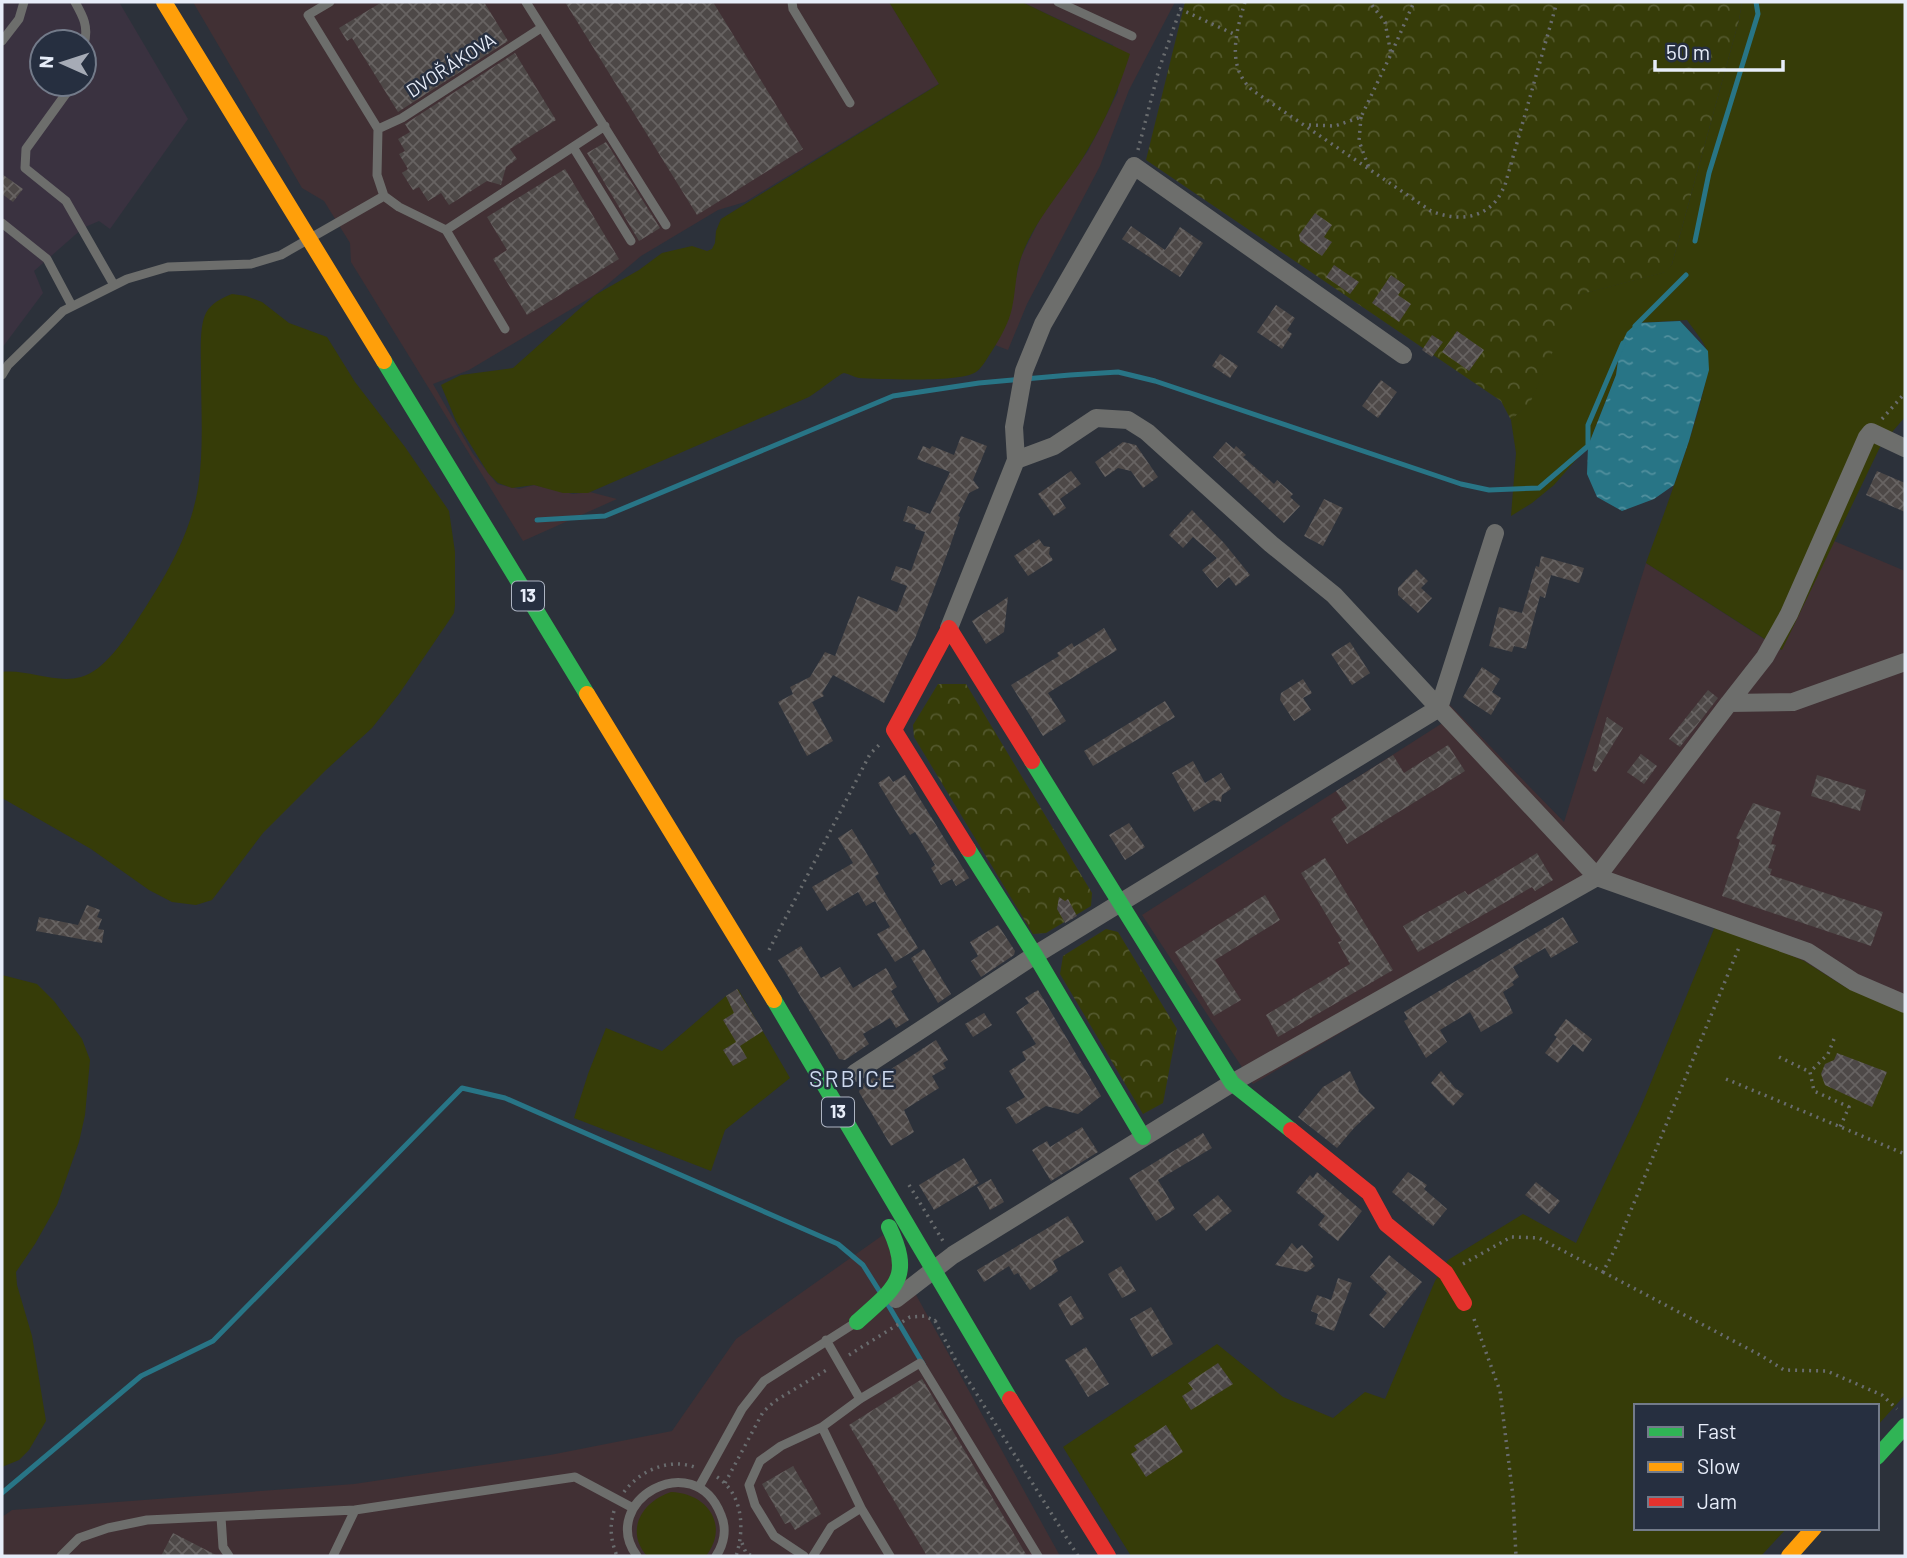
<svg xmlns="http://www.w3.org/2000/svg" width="1907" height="1558" font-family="Barlow,sans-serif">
	<defs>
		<pattern id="park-crowns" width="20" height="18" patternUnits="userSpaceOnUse" patternTransform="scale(1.75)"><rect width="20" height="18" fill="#363c08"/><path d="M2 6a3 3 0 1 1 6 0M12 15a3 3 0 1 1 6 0" fill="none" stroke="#53582d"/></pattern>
		<pattern id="water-ripples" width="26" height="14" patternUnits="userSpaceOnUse" patternTransform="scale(1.75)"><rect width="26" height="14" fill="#287586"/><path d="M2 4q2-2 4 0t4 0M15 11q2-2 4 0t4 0" fill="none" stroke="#52909e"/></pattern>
		<pattern id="building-cross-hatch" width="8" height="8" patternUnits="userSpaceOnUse" patternTransform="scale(1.75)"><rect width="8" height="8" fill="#4d4847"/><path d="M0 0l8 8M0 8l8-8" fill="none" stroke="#676362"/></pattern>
	</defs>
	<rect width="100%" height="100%" fill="#2c313a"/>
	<path fill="#413034" d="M193 2H889L940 83 745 202 718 210 641 256 595 295 469 370 433 384 473 454 497 484 519 489 534 485 573 494 590 492 617 499 523 541 351 262 350 243 324 201 302 188Z
		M1022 2H1175L1129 90 1100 166 1027 304 1008 350 995 345 1004 329 1021 257 1045 209 1088 151 1118 92 1113 45Z
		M1834 541 1905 571V1010L1845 987 1804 961 1606 886 1589 888 1253 1084 1142 915 1444 722 1449 704 1564 822 1646 563 1781 650Z
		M883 1235 1060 1556H2V1517L12 1510 354 1484 550 1455 672 1431 736 1339Z"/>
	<path fill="#3a3240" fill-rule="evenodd" d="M2 2H119L188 119 110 229 99 221 83 228 34 271 43 293 2 348ZM42 42H84V84H42Z"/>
	<path fill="#363c08" d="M889 2H1022L1130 54C1119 88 1106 120 1087 151 1066 187 1037 216 1022 255 1015 272 1016 290 1012 308 1009 323 1000 338 992 351 987 358 983 367 976 372 960 383 880 379 859 378 854 377 849 374 844 373 841 373 816 393 809 397L588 493H563L534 485 512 488 498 483 488 473 456 421 441 385 461 375 513 368 595 295 639 270 662 253 692 246 707 251 712 249 715 243 716 231 721 219 939 84Z
		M1742 2H1905V417L1881 445 1782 650 1646 563C1658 528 1717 379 1707 351 1704 341 1693 329 1687 320L1637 323 1620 347 1616 375 1588 446 1554 485 1532 503 1511 516 1516 453 1511 420 1530 402 1577 295 1665 272 1672 264 1739 20Z
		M232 294 246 296 262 302 289 323 327 337 355 382 405 447 449 511 455 552V605L454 613 444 628 399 694 372 728 326 770 263 833 212 900 196 905 172 902 149 890 91 849 2 798V672C27 669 56 684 81 677 105 670 123 641 136 622 163 581 190 537 198 488 204 450 201 409 201 371 201 355 199 326 206 313 211 303 222 298 232 294Z
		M1716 924 1804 961 1845 987 1905 1010V1395L1877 1426V1406H1636V1528H1787L1761 1556H1131L1063 1447 1217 1344 1283 1397 1333 1418 1365 1392 1385 1399 1435 1281 1448 1260 1523 1214 1576 1243 1640 1109Z
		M2 975 37 984 54 1001 82 1039 90 1060 85 1115 79 1142 57 1205 35 1244 16 1272 17 1285 32 1336 46 1421 29 1450 19 1460 2 1467Z
		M738 989 790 1078 725 1130 711 1171 574 1118 588 1074 606 1028 662 1051 726 996Z
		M671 1492C707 1493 730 1525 706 1556H647C624 1530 643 1501 671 1492Z"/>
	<path fill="url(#park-crowns)" d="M1185 2H1742L1739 20 1672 264 1666 272 1578 295 1530 403 1511 420 1501 401 1146 160Z
		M938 684H966L1092 893 1091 906 1046 933 1033 934 914 737 913 725Z
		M1106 929 1118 932 1177 1029 1163 1103 1143 1114 1060 974 1063 956Z"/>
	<path fill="url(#water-ripples)" d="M1680 321 1708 351 1709 370 1689 441 1674 485 1654 499 1622 511 1597 497 1587 474 1588 446 1616 375 1620 347 1627 332 1637 323Z"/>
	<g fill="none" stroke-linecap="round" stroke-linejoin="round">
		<path stroke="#287586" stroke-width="5" d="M1695 241 1709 173 1758 14 1756 2
			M1635 326 1686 275
			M537 520 605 516 893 396 979 383 1070 375 1118 372 1155 381 1461 484 1489 490 1539 488 1588 446V425L1623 343
			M887 1303 923 1364
			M2 1493 141 1376 213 1341 462 1088 505 1098 838 1244 863 1265 880 1292"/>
	</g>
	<path fill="url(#building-cross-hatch)" d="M382 2H484L508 41 398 112 352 38 347 41 339 28Z
		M565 2H713L803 149 697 215Z
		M515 53 556 120 510 149 517 159 506 167 501 185 487 181 449 205 441 193 428 201 419 187 413 190 402 173 408 169 399 154 405 151 398 139 410 132 405 124Z
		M606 142 660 228 639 241 587 153Z
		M565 169 619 259 527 315 493 259 507 250 487 217Z
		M2 174 23 189 13 202 2 194Z
		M1315 213 1332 225 1324 237 1332 242 1322 256 1300 241 1299 235Z
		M1131 226 1165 250 1180 227 1203 243 1180 277 1122 239Z
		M1334 265 1359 282 1350 294 1326 277Z
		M1391 275 1405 285 1398 295 1411 304 1399 322 1372 303Z
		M1276 305 1295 318 1287 330 1292 334 1282 349 1257 332Z
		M1457 331 1484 350 1469 371 1442 352Z
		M1432 335 1443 342 1432 357 1422 350Z
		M1220 354 1238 366 1230 378 1212 366Z
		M1381 380 1397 392 1378 418 1362 406Z
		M961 436 987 446 973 480 979 488 969 493 958 516 960 517 949 549 916 636 895 680 884 703 833 675 822 693 824 696 812 702 833 741 807 756 778 702 793 694 790 687 810 677 825 652 835 656 858 596 897 612 907 586 891 580 896 566 911 571 925 532 915 529 916 525 903 521 908 506 930 514 950 472 917 459 923 446 930 449 932 446 954 455Z
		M1123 442 1136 445 1158 477 1143 488 1131 471 1118 468 1105 477 1095 462Z
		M1226 442 1234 449 1236 446 1246 455 1243 457 1274 484 1277 480 1293 494 1290 497 1300 506 1284 523 1213 457Z
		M1071 471 1081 484 1060 499 1066 508 1054 516 1038 494Z
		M1877 471 1905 483V512L1866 495Z
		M1324 499 1343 508 1323 546 1304 536Z
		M1192 510 1224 543 1250 575 1236 586 1229 577 1217 588 1202 570 1217 558 1193 537 1183 548 1169 535Z
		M1039 539 1044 546 1050 547 1049 554 1053 560 1028 576 1014 556Z
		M1541 556 1584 568 1579 583 1551 575 1545 598 1540 596 1526 649 1514 646 1512 652 1489 646 1499 607 1522 613 1536 566 1539 567Z
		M1416 569 1428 581 1421 588 1432 598 1418 613 1398 595V588Z
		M1008 597 1004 632 986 644 972 621Z
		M1104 628 1117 650 1048 693 1066 721 1043 736 1011 685 1059 656 1057 653 1072 643 1074 647Z
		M1350 642 1370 673 1352 685 1331 654Z
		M1482 667 1500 679 1492 692 1501 698 1491 715 1463 697Z
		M1303 679 1312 693 1303 698 1311 710 1294 721 1280 700 1281 693Z
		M1708 690 1718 698 1680 747 1669 739Z
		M1165 701 1175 717 1093 766 1084 751Z
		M1607 717 1623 728 1596 772 1592 770Z
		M1448 745 1465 771 1347 844 1331 819 1347 808 1336 791 1393 755 1404 773Z
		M1641 754 1657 766 1644 784 1627 772Z
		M1193 761 1205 783 1221 773 1231 789 1222 795 1221 802 1214 800 1194 812 1172 773Z
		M905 775 969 878 956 886 952 879 941 885 931 868 935 865 915 832 910 835 878 783 889 776 893 782Z
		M1817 775 1866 790 1860 811 1811 796Z
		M1753 803 1781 812 1771 844 1776 845 1768 868 1772 869 1770 875 1883 912 1871 946 1722 896 1740 840 1736 838Z
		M1129 823 1145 847 1125 860 1109 835Z
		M852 829 879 874 875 876 918 948 895 962 877 934 890 927 875 901 866 906 858 892 827 911 812 887 853 863 838 838Z
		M1537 853 1553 880 1535 891 1532 887 1418 952 1403 926 1465 891 1468 895Z
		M1325 858 1393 970 1278 1037 1266 1015 1350 964 1338 942 1342 941 1301 873Z
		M1265 895 1280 920 1215 960 1241 1000 1214 1016 1175 952Z
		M1059 897 1065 901 1068 899 1077 916 1065 923 1057 909Z
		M87 905 100 910 97 917 102 919 98 929 104 930 102 943 36 931 39 917 78 925Z
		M1563 917 1578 942 1551 958 1545 948 1513 967 1519 977 1512 982 1514 985 1503 992 1513 1013 1481 1032 1470 1012 1440 1030 1447 1042 1426 1058 1404 1021 1408 1019 1404 1012Z
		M998 925 1015 951 1014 955 981 977 971 961 978 956 970 942Z
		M801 946 821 978 840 967 853 988 886 968 897 987 891 991 909 1020 896 1028 890 1018 863 1034 869 1044 845 1060 839 1059 778 960Z
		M924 949 951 994 938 1003 911 958Z
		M737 989 763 1031 740 1046 747 1058 733 1066 723 1050 736 1042 723 1020 734 1013 726 996Z
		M1038 990 1101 1096 1078 1114 1046 1106 1016 1124 1006 1108 1025 1097 1009 1071 1026 1060 1022 1052 1036 1044 1016 1012 1029 1003 1025 998Z
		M984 1013 992 1025 973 1037 965 1024Z
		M1566 1019 1592 1039 1583 1052 1573 1044 1558 1063 1545 1053 1557 1037 1554 1035Z
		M936 1040 948 1060 943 1063 946 1068 932 1076 939 1088 904 1110 914 1132 891 1146 859 1092 861 1085 883 1072 885 1073Z
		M1837 1053 1887 1072 1872 1107 1825 1085 1821 1074 1825 1064 1834 1060Z
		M1350 1071 1359 1090 1358 1091 1375 1108 1354 1128 1337 1148 1298 1117 1323 1087Z
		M1441 1071 1455 1088 1464 1094 1453 1106 1431 1083Z
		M1082 1127 1098 1152 1051 1181 1032 1150 1047 1141 1050 1147Z
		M1203 1133 1212 1148 1158 1180 1175 1209 1156 1221 1129 1178Z
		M964 1158 979 1183 934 1210 919 1185Z
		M1317 1172 1362 1211 1338 1241 1318 1225 1325 1216 1296 1192 1310 1175 1313 1178Z
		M1408 1172 1427 1185 1424 1189 1447 1209 1433 1226 1392 1192Z
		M991 1179 1004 1202 990 1210 977 1187Z
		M1536 1182 1560 1201 1549 1214 1525 1195Z
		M1218 1195 1232 1211 1206 1231 1193 1215Z
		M1068 1216 1084 1242 1053 1261 1058 1271 1030 1290 1018 1273 1014 1275 1009 1266 984 1282 977 1270Z
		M1292 1243 1297 1249 1302 1245 1313 1257 1310 1260 1315 1266 1307 1272 1275 1265Z
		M1389 1255 1422 1282 1384 1328 1369 1315 1387 1293 1370 1277Z
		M1121 1266 1136 1291 1122 1298 1108 1274Z
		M1338 1278 1352 1283 1334 1331 1315 1324 1318 1314 1311 1311 1317 1295 1331 1300Z
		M1071 1296 1084 1318 1071 1326 1058 1304Z
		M1151 1307 1173 1344 1152 1357 1130 1319Z
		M1086 1347 1109 1384 1088 1397 1065 1360Z
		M1218 1363 1233 1384 1191 1410 1182 1396 1193 1389 1188 1383Z
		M922 1379 1027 1556H927L849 1425Z
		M1166 1425 1183 1452 1146 1477 1131 1454 1137 1450 1134 1446Z
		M793 1466 821 1514 795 1530 790 1522 785 1524 762 1484Z
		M173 1533 218 1556H161Z"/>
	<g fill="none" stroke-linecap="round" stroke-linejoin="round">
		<path stroke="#696c6e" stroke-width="3.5" stroke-dasharray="2 5" stroke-linecap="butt" d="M1245 2C1236 32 1226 66 1252 90L1431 211C1451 219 1475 221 1492 205 1498 200 1502 191 1505 185L1557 2
			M1180 9 1236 35
			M1392 52 1414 2
			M1361 117 1359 141 1369 168
			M1309 125 1335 126 1361 117 1391 54 1385 22 1370 3
			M1138 150 1159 69 1183 2
			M1882 419 1905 393
			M769 950 870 754 879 745
			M1834 1039 1828 1054 1810 1072 1814 1091 1849 1107 1840 1127
			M1779 1057 1810 1072
			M1726 1079 1905 1154
			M909 1185 943 1241
			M1463 1264 1511 1237 1539 1238 1603 1272 1615 1249 1740 945
			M1603 1272 1762 1356 1784 1370 1827 1371 1882 1395 1897 1409
			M1474 1319 1500 1391 1513 1497 1516 1556
			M935 1321 956 1361 1078 1556
			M849 1355 910 1317 925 1316 935 1321 937 1319
			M717 1477C743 1494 745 1529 736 1556
			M725 1483 763 1412 775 1401 828 1369
			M624 1492C640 1470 671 1457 697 1468
			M614 1511C609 1527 611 1541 617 1556
			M742 1543 746 1553 753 1556"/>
		<path stroke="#6d6e6c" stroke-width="9" d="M75 2C83 16 89 27 84 44
			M330 2 308 15 378 129 377 175 384 196 399 207 446 230 505 329
			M526 2 666 225
			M792 2 793 9 850 103
			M1058 2 1132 36
			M2 41 19 19 24 2
			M73 84 26 149 25 168 66 201 114 285
			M378 129 402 118 541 28
			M573 147 631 241
			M2 223 47 259 72 306
			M446 230 605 126
			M2 375 8 365 63 311 127 279 168 267 251 264 281 255 384 196
			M826 1340 860 1399
			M699 1487 742 1409 764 1381 855 1323
			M861 1508 822 1427 860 1399 920 1363 1038 1556
			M221 1517 223 1547 229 1556
			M61 1556 79 1538 108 1528 147 1520 355 1510
			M333 1556 355 1510 575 1477 633 1508
			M637 1556C597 1502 694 1445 721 1515 727 1529 724 1544 716 1556
			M804 1556 774 1536 755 1505 749 1485 760 1461 781 1446 822 1427
			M813 1556 831 1527 861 1508 890 1556"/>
		<path stroke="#6d6e6c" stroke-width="18" d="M1016 460 1014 427 1024 371 1043 324 1134 166 1403 355
			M949 628 1016 460 1054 446 1096 418 1128 420 1147 432 1271 544 1334 595 1439 708 1495 533
			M1729 703 1765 657 1789 614 1867 437 1871 432 1905 448
			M855 1073 1035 955 1439 708 1597 877 1808 952 1854 982 1905 1004
			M896 1299 953 1255 1232 1083 1597 877 1729 703 1793 702 1905 662"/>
		<path stroke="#30b455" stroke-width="16" d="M384 361 587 694
			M1032 761 1232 1083 1291 1130
			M968 849 1035 955 1143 1137
			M774 1000 1010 1399
			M857 1322C894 1288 914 1279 889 1227
			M1877 1457 1905 1426"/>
		<path stroke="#ff9f0a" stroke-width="16" d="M164 2 384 361
			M587 694 774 1000
			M1789 1556 1814 1528"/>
		<path stroke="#e5322d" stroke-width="16" d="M968 849 894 730 949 628 1032 761
			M1291 1130 1369 1193 1386 1224 1446 1273 1464 1303
			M1010 1399 1108 1556"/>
	</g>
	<g text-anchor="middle" stroke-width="5" stroke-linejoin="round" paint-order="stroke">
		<g fill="#262f40" stroke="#adb4c2" stroke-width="2">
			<rect x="512" y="581.5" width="32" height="29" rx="5"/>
			<rect x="822" y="1097.5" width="32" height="29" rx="5"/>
		</g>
		<g font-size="18" font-weight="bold" fill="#e7edf9">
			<text x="528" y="602">13</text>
			<text x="838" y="1118">13</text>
		</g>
		<g font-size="19" fill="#e7edf9" stroke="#262f40">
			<text transform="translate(451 65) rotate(-33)" y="7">DVOŘÁKOVA</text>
		</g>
		<g font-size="23" letter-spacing="2" fill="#cdd9ef" stroke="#262f40">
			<text x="853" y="1087">SRBICE</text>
		</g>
	</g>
	<rect width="1907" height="1558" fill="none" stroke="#e7edf9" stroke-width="7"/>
	<rect x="1634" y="1404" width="245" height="126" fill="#262f40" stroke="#737b8a" stroke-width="2"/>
	<rect x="1648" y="1427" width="35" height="10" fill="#30b455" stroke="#737b8a" stroke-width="2"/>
	<text x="1697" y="1439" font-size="21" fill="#e7edf9">Fast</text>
	<rect x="1648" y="1462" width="35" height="10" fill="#ff9f0a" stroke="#737b8a" stroke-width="2"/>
	<text x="1697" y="1474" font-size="21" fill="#e7edf9">Slow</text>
	<rect x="1648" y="1497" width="35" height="10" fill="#e5322d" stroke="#737b8a" stroke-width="2"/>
	<text x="1697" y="1509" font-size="21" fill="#e7edf9">Jam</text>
	<g transform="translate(63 63) rotate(273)"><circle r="33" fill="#262f40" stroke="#737b8a" stroke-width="2"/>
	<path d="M0-5L12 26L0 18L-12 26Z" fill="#a6abb6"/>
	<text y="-10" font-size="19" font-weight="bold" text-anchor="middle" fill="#e7edf9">N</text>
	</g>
	<path d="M1655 60v10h128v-10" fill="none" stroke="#e7edf9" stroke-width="3.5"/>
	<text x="1666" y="60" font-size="21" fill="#e7edf9" stroke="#262f40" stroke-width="5" paint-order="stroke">50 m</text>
</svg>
